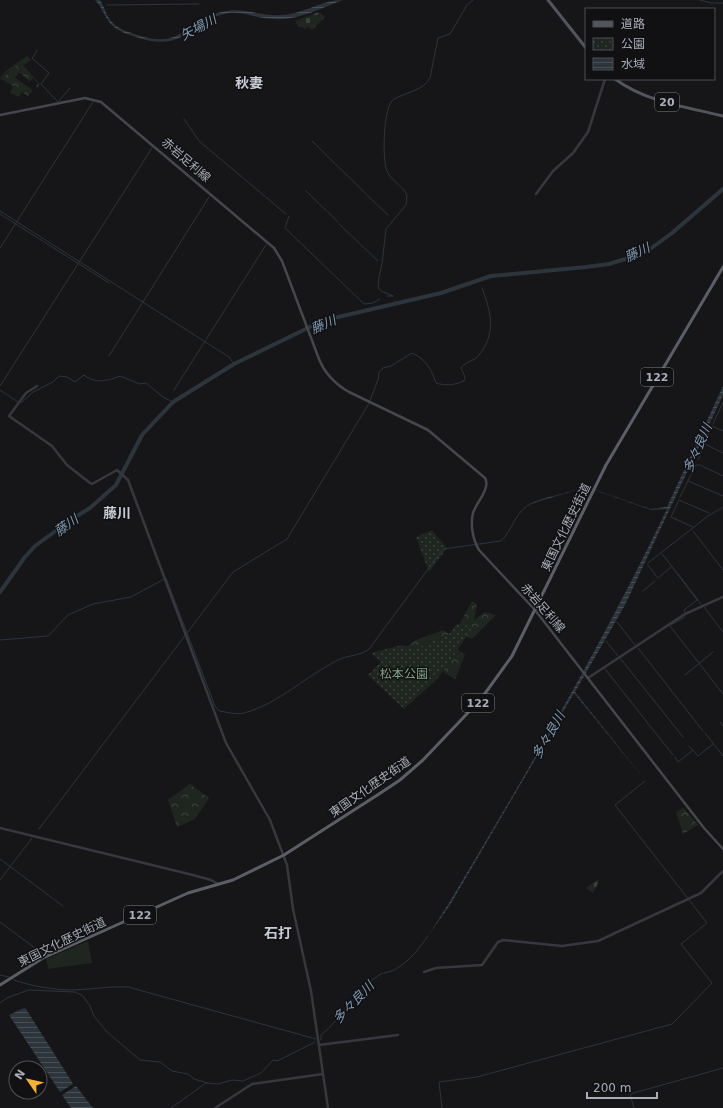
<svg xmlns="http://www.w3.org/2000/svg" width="723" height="1108" font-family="'DejaVu Sans','Noto Sans JP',sans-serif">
	<defs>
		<pattern id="forest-crowns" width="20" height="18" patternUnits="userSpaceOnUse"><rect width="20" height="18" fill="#1e261f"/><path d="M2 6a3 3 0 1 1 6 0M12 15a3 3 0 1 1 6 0" fill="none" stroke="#3c433d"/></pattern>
		<pattern id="cemetery-stones" width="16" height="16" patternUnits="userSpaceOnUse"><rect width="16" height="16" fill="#1e261f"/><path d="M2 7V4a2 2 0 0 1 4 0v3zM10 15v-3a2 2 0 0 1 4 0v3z" fill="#3c433d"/></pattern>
		<pattern id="park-dots" width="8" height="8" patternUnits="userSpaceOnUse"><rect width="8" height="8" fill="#1e261f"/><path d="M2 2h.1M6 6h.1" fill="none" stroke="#3c433d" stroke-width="1.8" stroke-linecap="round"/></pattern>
		<pattern id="water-rules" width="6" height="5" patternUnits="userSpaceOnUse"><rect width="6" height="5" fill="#2c353c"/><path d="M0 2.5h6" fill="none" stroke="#485056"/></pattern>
	</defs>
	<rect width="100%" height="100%" fill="#161618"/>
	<path fill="#1e261f" d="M27 56 31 60C21 69 11 66 1 79L0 78 7 70Z
		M88 941 92 963 48 969 46 959Z"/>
	<path fill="url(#forest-crowns)" d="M17 65H23L40 84 37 88 36 87 38 83 33 78 29 82 28 80 19 72 15 78 33 90 28 96 22 92 19 97 10 93 13 86 1 79Z
		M472 601 477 604 474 620 485 612 496 615 472 639 456 631Z
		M443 630 449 634 427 667 403 650 416 640Z
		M454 647 465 655 455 679 443 672Z
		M190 784 209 798 195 819 177 827 168 800Z
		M684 808 698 825 683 834 676 812Z"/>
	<path fill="url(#cemetery-stones)" d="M319 12 325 17 312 30 308 27 305 29 301 26 299 27 295 21Z
		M598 879 599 881 593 893 586 888Z"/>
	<path fill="url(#park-dots)" d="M432 530 447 548 429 572 416 537Z
		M457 624 473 627 438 678 404 709 368 675 381 662 371 653 402 645 413 649 420 647 449 634Z"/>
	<path fill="url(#water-rules)" d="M95 0H100C105 7 106 17 113 23 120 30 129 32 137 35 182 50 184 22 221 12 243 6 261 17 282 15 304 14 321 0 343 0 321 8 298 21 274 19 258 19 244 11 229 13 189 19 188 53 139 38 131 35 121 33 114 27 105 20 103 8 95 0Z
		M723 386V395L625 605 575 692 645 780 574 693 450 905 428 936 449 903C526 774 602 645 667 509L651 510 586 487 527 505 542 499 587 487 650 509 667 507Z
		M24 1008 26 1009 72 1082 73 1084 60 1092 9 1015Z
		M76 1086 93 1108H71L62 1095Z"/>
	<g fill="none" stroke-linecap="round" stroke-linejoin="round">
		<path stroke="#2c353c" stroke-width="1" d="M700 0 711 3H723
			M107 5 199 4
			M36 50 37 51 32 58 49 73 41 84 58 102 70 88
			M184 119 199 141 286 214
			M312 141 366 194
			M306 191 338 222
			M367 195 388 215
			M0 211 229 357 234 364
			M0 214 109 283
			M289 216 285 228 364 304 373 303 380 299
			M339 224 378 261
			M0 248 93 102
			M387 296H393
			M393 296 381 291 378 287 379 277 382 264 386 229 406 205 407 195C402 185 391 181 387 171 382 160 383 105 394 99 405 93 424 90 430 78L438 38 450 34 467 5 473 0
			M395 301 397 303
			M109 356 209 197
			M0 386 152 148
			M0 390 18 402
			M174 390 266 245
			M21 403 33 392 53 382 59 376 67 377 75 382 84 375C95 384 107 381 120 376L140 384 146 383 163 397 173 402
			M713 424 723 402
			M705 444 723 453
			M698 460 712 426 723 431
			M688 481 723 496
			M680 497 696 465H700L723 476
			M693 527 671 517 679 500 709 513
			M693 531 723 570
			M662 554 667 560
			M667 560 697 600 684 610 685 612
			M648 563 708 516 723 507
			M648 565 657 577
			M678 574 701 604
			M658 578 671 567
			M643 591 655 581
			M704 607 723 632
			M617 622 635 645
			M671 625 685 617
			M670 626 723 694
			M0 640 48 636 68 615 93 604 131 597 166 578 215 706 219 711C227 712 236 715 244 713 278 704 306 676 338 660 348 655 360 656 369 649L443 549 501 541C516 526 514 509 537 501
			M606 641 618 656
			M638 648 703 731
			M620 658 683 737
			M605 669 673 755
			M685 675 713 652
			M720 722 723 726
			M705 733 723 756
			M689 746 698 756 713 744
			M675 757 678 762 692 751
			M39 829 233 572 287 539 368 405 378 380 379 372 383 368 391 366 412 353C426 359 431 369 436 383 445 386 455 385 464 381L465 377 461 368C466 361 473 362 478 356 497 334 491 312 482 288
			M0 859 63 906
			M0 880 32 838
			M0 922 43 954
			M0 975 9 977
			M14 980C31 986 50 989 69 990 89 990 108 986 128 987L316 1039
			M0 1003 7 998 28 990 75 992 83 996 90 1006 94 1016 106 1031 140 1060 160 1062 172 1071 188 1074 194 1079 207 1083
			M321 1040V1035C341 1019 359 988 379 975 383 972 389 973 394 970 409 962 418 950 428 936
			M171 1108 206 1083 218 1084 232 1080 243 1081 261 1073 273 1060 277 1061 315 1042
			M442 1108 439 1082 477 1077 672 1024 712 983 681 944 707 923 615 805 645 781
			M634 1108 630 1094 723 1068"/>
		<path stroke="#2c353c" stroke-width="4" d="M0 592 25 557 35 546 72 519 90 508 116 485 142 435 173 402 234 364 320 322 334 318 441 293 491 276 586 267 609 264 632 257 650 249 672 233 723 189"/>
		<path stroke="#37383d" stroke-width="2.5" d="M536 194 553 171 573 153 588 132 605 79
			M37 386 26 393 9 416 52 446 67 465 90 483 92 484 117 470 128 480 226 743 270 820 287 865 293 909 311 991 328 1108
			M588 678 685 614 723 597
			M0 828 193 875 211 880 218 884
			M424 972 436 968 482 965 498 942 503 940 562 946 598 941 701 893 723 871
			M319 1045 398 1035
			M215 1108 252 1084 323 1074"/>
		<path stroke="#45474d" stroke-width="2.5" d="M0 115 85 98 101 102 274 248 282 261 319 359C325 374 335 384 349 392L428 430 485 478C491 488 476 503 473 513 470 525 473 540 479 550L535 610 704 828 723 849"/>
		<path stroke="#53555c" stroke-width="3" d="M548 0 586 48
			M615 79C646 102 687 107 723 116"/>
		<path stroke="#5b5e65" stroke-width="3" d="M0 985 43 958 188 893 233 880 284 855 379 794 400 780 423 760 481 699 512 656 606 465 723 267"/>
	</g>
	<g text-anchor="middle" stroke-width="3" stroke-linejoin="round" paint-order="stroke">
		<g fill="#111113" stroke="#7b7e86" stroke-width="1">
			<rect x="655" y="93" width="24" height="18" rx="3"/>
			<rect x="641" y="368" width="32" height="18" rx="3"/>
			<rect x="462" y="694" width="32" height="18" rx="3"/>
			<rect x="124" y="906" width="32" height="18" rx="3"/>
		</g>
		<g font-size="11" font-weight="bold" fill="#a8adb8">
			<text x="667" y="106">20</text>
			<text x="657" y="381">122</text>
			<text x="478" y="707">122</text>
			<text x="140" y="919">122</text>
		</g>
		<g font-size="12" fill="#a8adb8" stroke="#111113">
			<text transform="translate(186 160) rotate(41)" y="4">赤岩足利線</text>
			<text transform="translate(566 527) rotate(-64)" y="4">東国文化歴史街道</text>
			<text transform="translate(543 608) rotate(49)" y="4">赤岩足利線</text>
			<text transform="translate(370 787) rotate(-35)" y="4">東国文化歴史街道</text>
			<text transform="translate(62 942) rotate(-26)" y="4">東国文化歴史街道</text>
		</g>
		<g font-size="12" fill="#7fa381" stroke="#111113">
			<text x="404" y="678">松本公園</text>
		</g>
		<g font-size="13" font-style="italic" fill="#7f9bb3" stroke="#111113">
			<text transform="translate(198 27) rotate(-28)" y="5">矢場川</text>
			<text transform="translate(637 252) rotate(-25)" y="5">藤川</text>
			<text transform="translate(323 324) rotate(-23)" y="5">藤川</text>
			<text transform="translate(697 448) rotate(-66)" y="5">多々良川</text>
			<text transform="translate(66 525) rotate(-35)" y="5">藤川</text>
			<text transform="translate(548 735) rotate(-60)" y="5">多々良川</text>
			<text transform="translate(353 1002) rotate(-46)" y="5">多々良川</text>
		</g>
		<g font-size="14" font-weight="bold" fill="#c9ccd4" stroke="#111113">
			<text x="249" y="88">秋妻</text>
			<text x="117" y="518">藤川</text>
			<text x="278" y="938">石打</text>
		</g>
	</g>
	<rect x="585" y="8" width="130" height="72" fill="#111113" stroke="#4d4f55"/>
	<rect x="593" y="21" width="20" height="6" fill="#53555c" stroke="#4d4f55"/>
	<text x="621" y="28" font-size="12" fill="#a8adb8">道路</text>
	<rect x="593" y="38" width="20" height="12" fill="url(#park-dots)" stroke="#4d4f55"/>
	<text x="621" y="48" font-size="12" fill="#a8adb8">公園</text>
	<rect x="593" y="58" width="20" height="12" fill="url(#water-rules)" stroke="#4d4f55"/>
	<text x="621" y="68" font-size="12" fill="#a8adb8">水域</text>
	<g transform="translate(28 1080) rotate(304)"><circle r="19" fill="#111113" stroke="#4d4f55"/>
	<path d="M0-3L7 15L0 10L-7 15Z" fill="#f2b134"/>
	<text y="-6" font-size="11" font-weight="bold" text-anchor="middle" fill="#a8adb8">N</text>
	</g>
	<path d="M587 1092v6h70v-6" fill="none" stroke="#a8adb8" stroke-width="2"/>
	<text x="593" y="1092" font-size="12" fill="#a8adb8" stroke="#111113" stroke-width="3" paint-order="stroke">200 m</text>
</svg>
